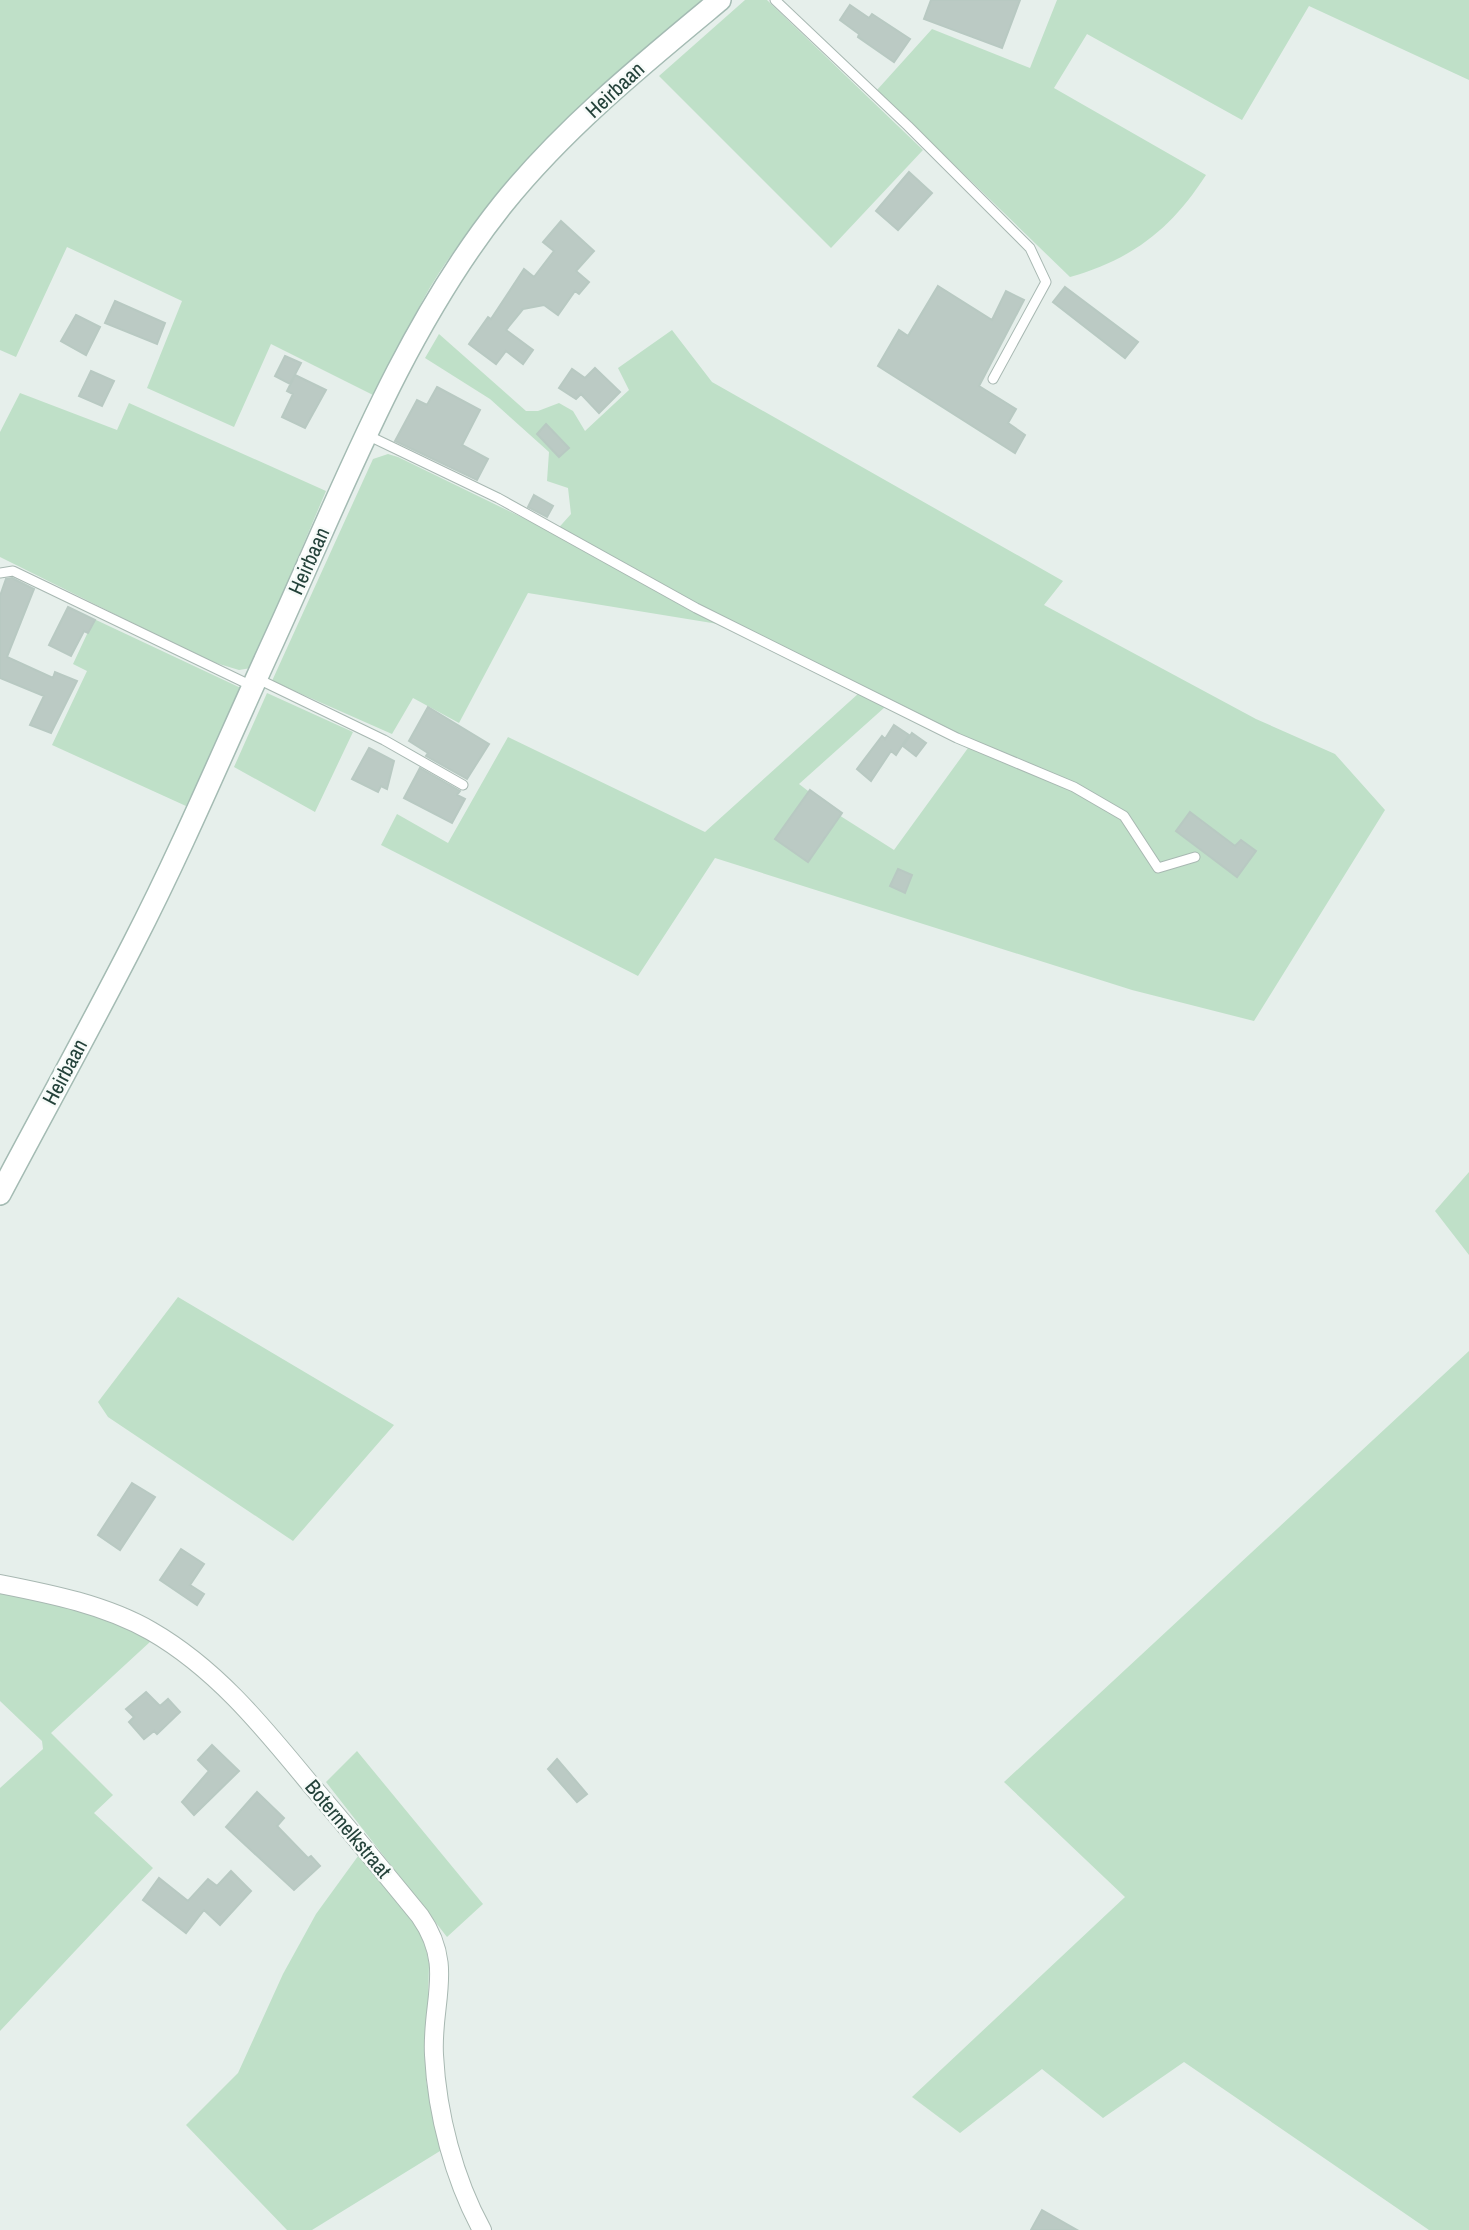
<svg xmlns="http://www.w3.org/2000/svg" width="1469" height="2230" font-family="'Archivo Narrow',sans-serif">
	<rect width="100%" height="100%" fill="#e6efeb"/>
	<path fill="#bfe0c8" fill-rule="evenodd" d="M0 0H702C612 75 503 175 439 273 414 311 396 356 375 396L271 344 234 427 147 388 182 301 67 247 16 357 0 350Z
		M745 0H767L923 150 831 248 659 76Z
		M1057 0H1469V80L1309 6 1242 120 1087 34 1054 88 1206 175C1171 229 1133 259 1070 277L877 90 932 29 1030 68Z
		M672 330 712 382 1063 581 1044 605 1256 719 1335 754 1385 810 1254 1021 1132 990 715 858 638 976 381 845 397 814 448 843 508 737 705 832 859 693 718 624 528 593 459 723 413 698 392 734 272 681 373 459 388 454 398 457 554 533 571 514 568 488 547 481 549 452 490 399 425 358 439 334 526 411H538L559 403 573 411 585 431 629 390 618 368ZM885 707 968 748 894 850 842 817 799 784Z
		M20 393 117 430 129 403 326 491 251 668 239 670 209 661 0 557V432Z
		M94 619 243 689 186 806 52 745 87 671 73 664Z
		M267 693 353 732 315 812 234 767Z
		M1469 1172V1255L1435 1211Z
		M178 1297 394 1425 293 1541 108 1417 98 1402Z
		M1469 1351V2230H1429L1184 2062 1103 2118 1042 2069 960 2133 912 2097 1125 1897 1004 1782Z
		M0 1589C52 1601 106 1612 151 1641L51 1733 113 1795 94 1813 153 1868 0 2031V1788L43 1749 42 1741 0 1701Z
		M357 1751 483 1904 447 1937 326 1782Z
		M361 1852 414 1919 424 1939 429 1964 426 2081 440 2151 312 2230H287L186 2125 238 2073 283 1974 316 1914Z"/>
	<path fill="#bbcac4" stroke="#b8c9c2" stroke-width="2" d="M931 0H1020L1002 48 924 19Z
		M850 5 869 18 872 14 910 39 894 62 858 37 859 34 840 20Z
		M909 172 932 193 898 230 876 211Z
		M561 221 594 251 576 271 589 282 579 294 575 291 558 315 544 305 523 309 506 330 533 350 523 364 506 351 496 364 469 344 488 317 491 319 524 269 534 277 554 251 543 242Z
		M938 286 992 320 1006 291 1024 300 979 386 1016 409 1008 423 1025 435 1015 453 878 366 899 330 908 336Z
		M1065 287 1138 342 1125 358 1053 302Z
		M115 301 165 323 157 344 105 323Z
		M76 315 100 327 86 355 61 341Z
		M285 356 301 363 290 384 275 376Z
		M595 368 620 392 599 413 581 394 576 399 559 388 572 369 585 378Z
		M91 371 114 381 102 406 79 396Z
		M295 375 326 390 305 428 282 417 293 394 287 391Z
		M437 387 480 410 462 445 488 459 477 480 395 441 417 400 427 405Z
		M546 424 569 448 559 457 537 434Z
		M534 495 553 506 547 517 528 507Z
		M12 578 34 589 7 657 53 678 55 672 77 681 51 733 30 725 44 696 0 678V596L6 579Z
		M68 607 95 620 88 633 84 631 71 656 49 645Z
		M428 707 489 744 467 779 426 756 428 753 409 741Z
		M894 725 909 735 896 755 891 751 871 781 857 769 882 736 885 739Z
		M912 733 926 743 916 756 903 746Z
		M369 748 394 761 387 789 381 786 378 792 352 779Z
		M420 768 460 791 457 795 465 799 452 823 404 798Z
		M810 790 842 813 808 862 775 839Z
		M1190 812 1235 846 1241 840 1256 851 1237 877 1176 831Z
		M898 869 912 875 905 893 890 886Z
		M132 1483 155 1497 120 1550 98 1535Z
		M181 1549 204 1564 190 1585 204 1594 197 1605 160 1580Z
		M146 1692 160 1706 168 1699 180 1712 157 1734 154 1731 144 1739 129 1722 134 1717 126 1709Z
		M212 1745 239 1771 194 1815 182 1802 209 1771 198 1760Z
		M557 1759 587 1794 577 1802 548 1769Z
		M257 1792 284 1818 277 1826 308 1858 311 1856 320 1866 294 1890 226 1827Z
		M231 1871 251 1891 220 1925 204 1910 186 1933 143 1900 159 1878 188 1901 208 1879 217 1886Z
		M1042 2210 1077 2230H1031Z"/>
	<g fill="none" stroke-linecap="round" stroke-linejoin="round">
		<g stroke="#a8b8b2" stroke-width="11">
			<path id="lane" d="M775 0 908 126 1030 248 1046 282 993 379
				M367 435 498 498 696 608 957 738 1074 787 1124 816 1158 868 1195 857
				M0 573 13 571 252 686
				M256 678 384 740 463 785"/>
		</g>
		<g stroke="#a8b8b2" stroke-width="20">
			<path id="street" d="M0 1584C51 1594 106 1605 151 1631 217 1669 264 1728 311 1785 348 1828 384 1872 420 1916 455 1966 431 2001 434 2055 437 2114 454 2179 482 2230"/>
		</g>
		<g stroke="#a4bbb3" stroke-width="24">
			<path id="secondary" d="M0 1194C44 1111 90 1028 133 944 184 845 227 742 273 642 340 496 402 330 503 204 565 127 644 63 720 0"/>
		</g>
		<use href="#lane" stroke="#fff" stroke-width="9"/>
		<use href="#street" stroke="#fff" stroke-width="18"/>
		<use href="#secondary" stroke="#fff" stroke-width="21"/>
	</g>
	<g text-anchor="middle" stroke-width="5" stroke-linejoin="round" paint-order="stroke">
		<g font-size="21" fill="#24423a" stroke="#f7fbf9">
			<text transform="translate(615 90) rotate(-43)" y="7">Heirbaan</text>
			<text transform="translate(309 561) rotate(-66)" y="7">Heirbaan</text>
			<text transform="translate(65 1072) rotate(-62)" y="7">Heirbaan</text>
			<text transform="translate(348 1829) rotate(50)" y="7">Botermelkstraat</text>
		</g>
	</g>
</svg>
